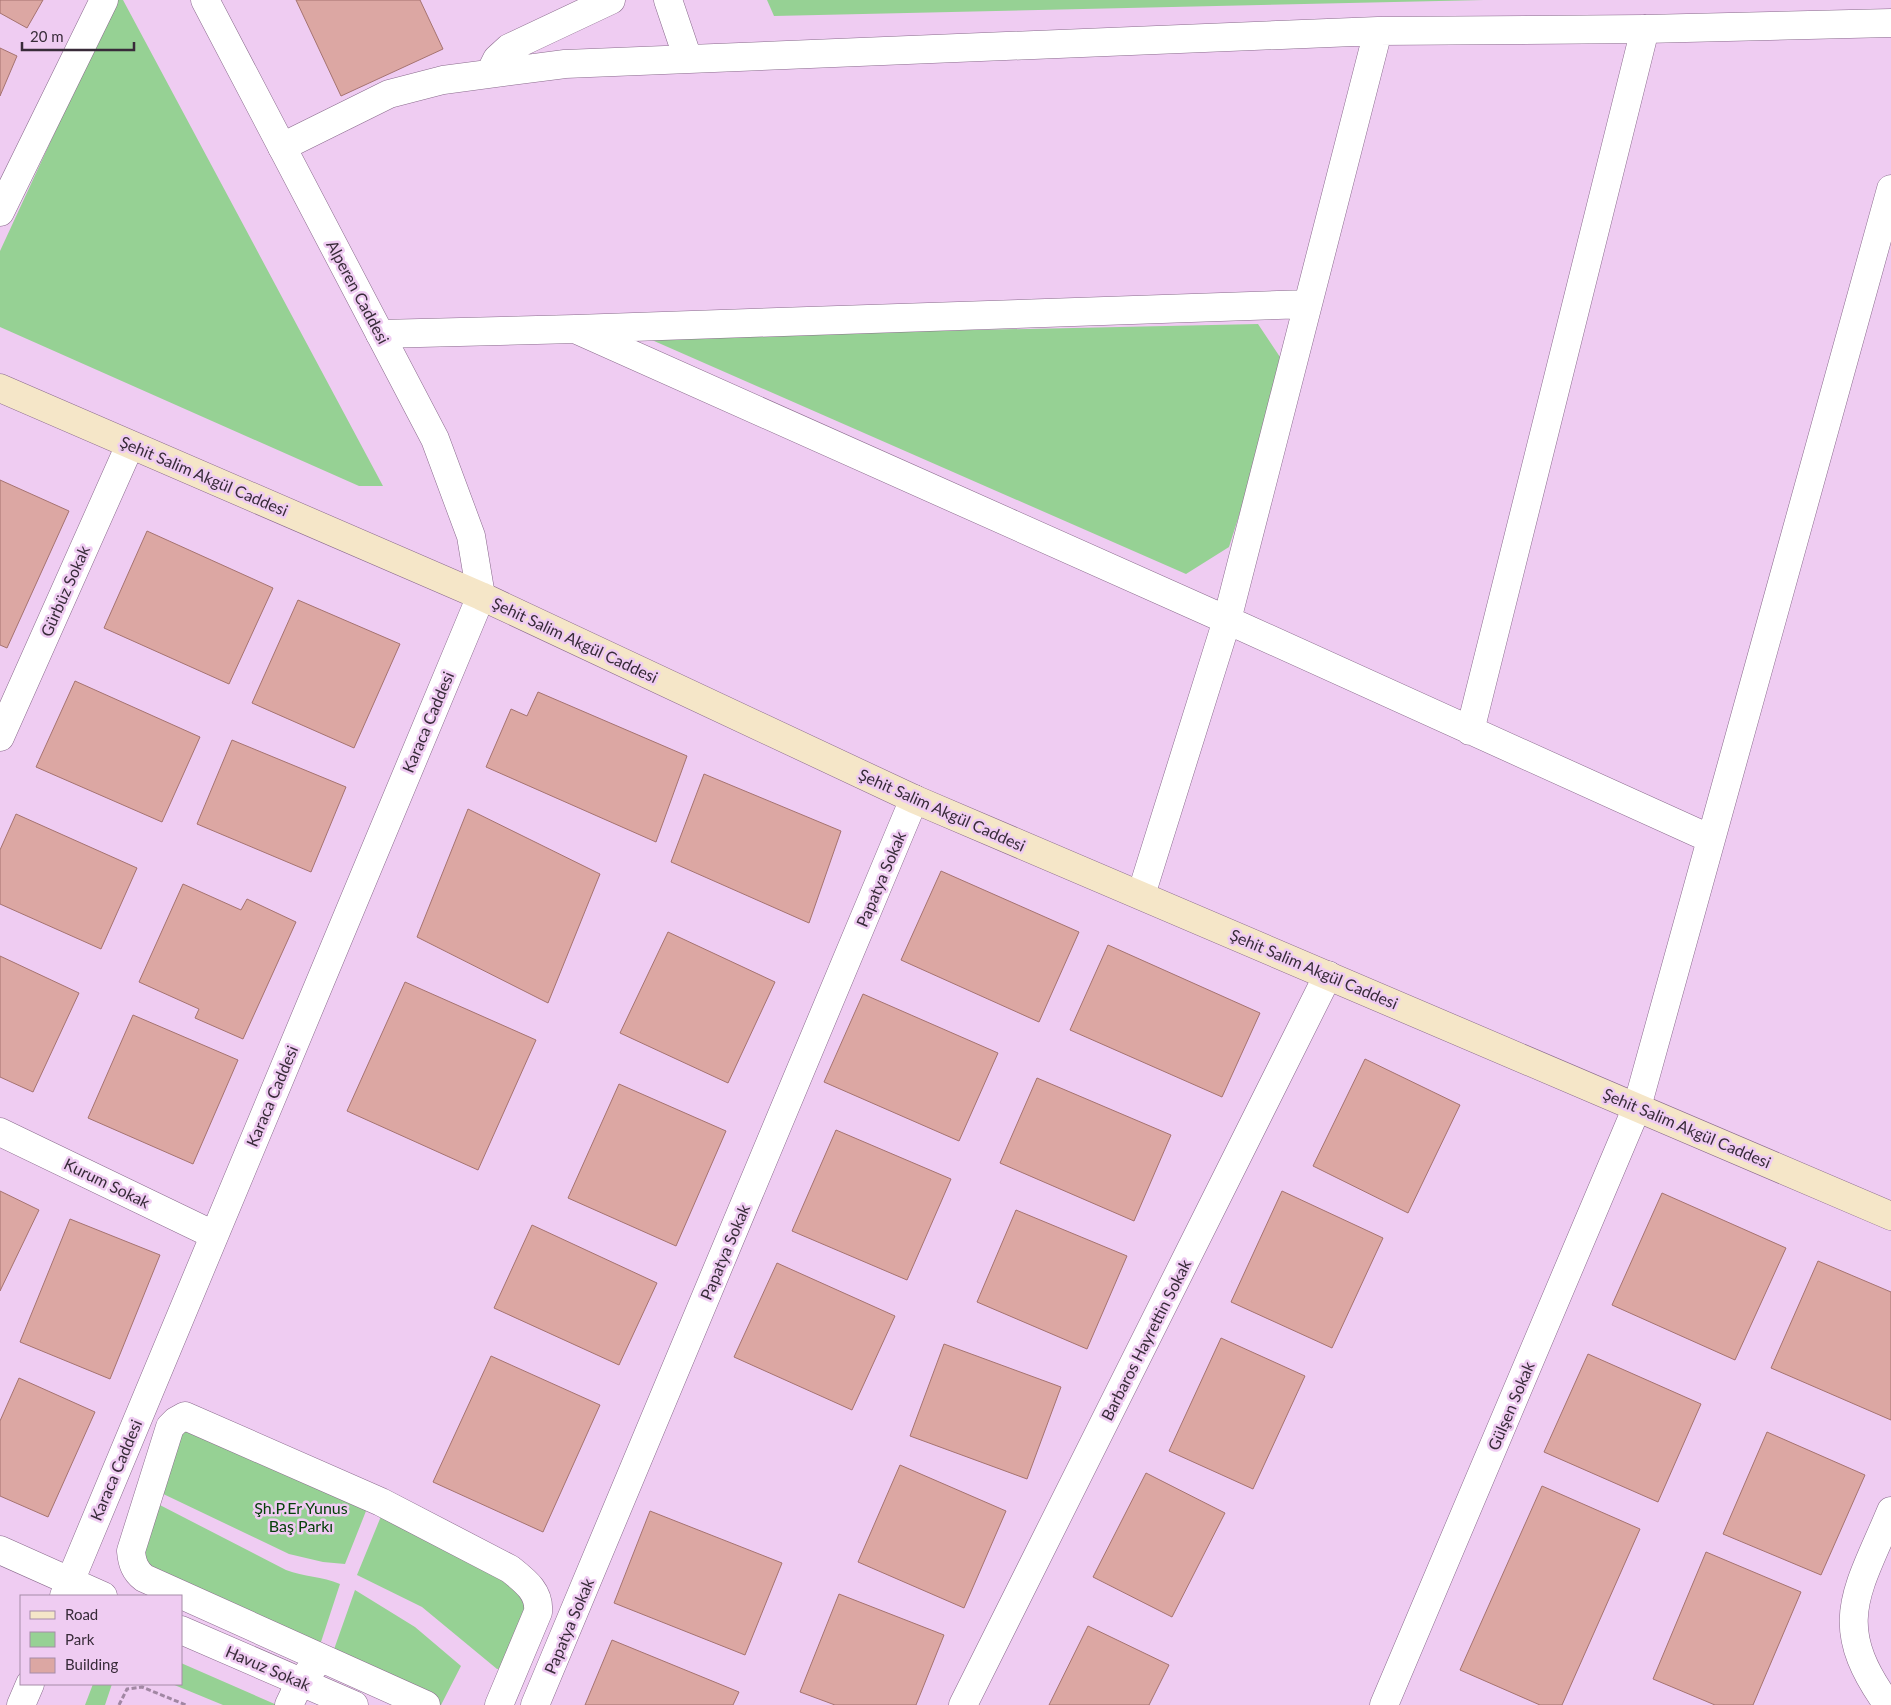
<svg xmlns="http://www.w3.org/2000/svg" width="1891" height="1705" font-family="Lato,sans-serif">
	<rect width="100%" height="100%" fill="#efccf2"/>
	<path fill="#96d194" d="M116 0H123L383 486H359L0 327V251Z
		M767 0H1484L774 16Z
		M1258 324 1280 357 1269 421 1229 547 1186 574 645 337Z
		M177 1424 368 1506 345 1564 323 1562 289 1554 157 1491Z
		M154 1502 286 1570C304 1577 322 1576 340 1584L319 1648 139 1561Z
		M384 1509 506 1574 533 1605 502 1668 497 1669 422 1607 357 1575Z
		M355 1590 415 1627 461 1666 441 1705 332 1655Z
		M181 1663 277 1705H223L172 1684H181Z
		M93 1684H112L105 1705H85Z"/>
	<path fill="#dca7a3" stroke="#a57370" d="M0 0H43L27 28 0 13Z
		M296 0H420L443 49 341 96Z
		M0 48 17 56 0 96Z
		M0 480 69 511 7 648 0 645Z
		M147 531 273 588 229 684 104 628Z
		M298 600 400 644 354 748 252 703Z
		M75 681 200 737 162 822 36 767Z
		M538 692 687 756 656 842 486 767 511 709 527 716Z
		M232 740 346 787 311 872 197 824Z
		M704 774 841 831 809 923 671 862Z
		M468 809 600 874 548 1003 417 937Z
		M16 814 137 868 101 949 0 904V850Z
		M941 871 1079 932 1039 1022 901 960Z
		M183 884 241 910 247 899 296 922 243 1039 195 1018 199 1009 139 982Z
		M668 932 775 982 728 1083 620 1033Z
		M1108 945 1260 1013 1222 1097 1070 1030Z
		M0 956 79 993 33 1092 0 1077Z
		M405 982 536 1040 478 1170 347 1111Z
		M863 994 998 1053 959 1141 824 1082Z
		M133 1015 238 1060 193 1164 88 1118Z
		M1365 1059 1460 1105 1408 1213 1313 1166Z
		M1037 1078 1171 1135 1134 1221 1000 1163Z
		M619 1084 726 1131 676 1246 568 1198Z
		M836 1130 951 1179 907 1280 792 1231Z
		M0 1191 39 1210 0 1291Z
		M1282 1191 1383 1238 1332 1348 1231 1302Z
		M1662 1193 1786 1248 1735 1360 1612 1305Z
		M1016 1210 1127 1256 1087 1349 977 1302Z
		M70 1219 160 1255 110 1379 20 1342Z
		M532 1225 657 1283 619 1365 494 1308Z
		M1818 1261 1891 1292V1420L1771 1368Z
		M777 1263 895 1316 852 1410 734 1357Z
		M1221 1338 1305 1376 1253 1489 1169 1451Z
		M944 1344 1061 1387 1027 1479 910 1436Z
		M1588 1354 1701 1404 1658 1502 1544 1452Z
		M491 1356 600 1405 543 1532 433 1482Z
		M19 1378 95 1412 48 1517 0 1496V1421Z
		M1767 1432 1865 1475 1821 1575 1723 1534Z
		M900 1465 1006 1511 964 1608 858 1562Z
		M1146 1473 1225 1513 1172 1617 1093 1577Z
		M1542 1486 1640 1529 1562 1705H1540L1460 1670Z
		M650 1511 782 1563 745 1655 614 1603Z
		M1706 1552 1801 1592 1753 1705H1715L1653 1679Z
		M839 1594 944 1635 916 1705H835L800 1692Z
		M1088 1626 1169 1665 1149 1705H1049Z
		M612 1640 739 1692 733 1705H585Z"/>
	<g fill="none" stroke-linecap="round" stroke-linejoin="round">
		<g stroke="#896a8c" stroke-width="29">
			<path id="pedestrian" d="M289 1705 300 1682 315 1665
				M426 1705 144 1578C135 1571 132 1563 131 1551L170 1427 176 1421 185 1416 381 1502 510 1569C525 1581 540 1592 538 1612L499 1705"/>
		</g>
		<g stroke="#896a8c" stroke-width="29">
			<path id="minor" d="M668 0 688 59
				M490 73 497 59 509 48 611 0
				M282 147 389 94 443 80 565 64 1378 31 1645 29 1891 23
				M0 212 104 0
				M575 329 1227 620 1711 839
				M380 334 575 329 1308 304
				M1470 731 1645 29
				M0 737 130 445
				M1141 895 1227 620 1378 31
				M0 1132 214 1235
				M0 1550 103 1596
				M181 1630 354 1705
				M535 1705 914 799
				M963 1705 1328 975
				M1384 1705 1637 1107 1891 189
				M1888 1705C1829 1624 1857 1593 1891 1511"/>
		</g>
		<g stroke="#896a8c" stroke-width="29">
			<path id="tertiary" d="M64 1596 481 596 471 536 435 439 205 0
				M21 1705 30 1684"/>
		</g>
		<g stroke="#896a8c" stroke-width="29">
			<path id="secondary" d="M0 388 481 596 914 799 1891 1216"/>
		</g>
		<path stroke="#a187a3" stroke-width="3" stroke-dasharray="5 2.5" stroke-linecap="butt" d="M119 1705 127 1689 142 1687 186 1705"/>
		<use href="#pedestrian" stroke="#fff" stroke-width="28"/>
		<use href="#minor" stroke="#fff" stroke-width="28"/>
		<use href="#tertiary" stroke="#fff" stroke-width="28"/>
		<use href="#secondary" stroke="#f5e6c8" stroke-width="28"/>
	</g>
	<g text-anchor="middle" stroke-width="5" stroke-linejoin="round" paint-order="stroke">
		<g font-size="16" fill="#382b39" stroke="#efccf2">
			<text transform="translate(358 292) rotate(62)" y="6">Alperen Caddesi</text>
			<text transform="translate(204 476) rotate(23)" y="6">Şehit Salim Akgül Caddesi</text>
			<text transform="translate(65 591) rotate(-66)" y="6">Gürbüz Sokak</text>
			<text transform="translate(575 640) rotate(25)" y="6">Şehit Salim Akgül Caddesi</text>
			<text transform="translate(428 722) rotate(-67)" y="6">Karaca Caddesi</text>
			<text transform="translate(942 810) rotate(24)" y="6">Şehit Salim Akgül Caddesi</text>
			<text transform="translate(881 879) rotate(-67)" y="6">Papatya Sokak</text>
			<text transform="translate(1314 969) rotate(23)" y="6">Şehit Salim Akgül Caddesi</text>
			<text transform="translate(272 1096) rotate(-67)" y="6">Karaca Caddesi</text>
			<text transform="translate(1687 1128) rotate(23)" y="6">Şehit Salim Akgül Caddesi</text>
			<text transform="translate(107 1183) rotate(26)" y="6">Kurum Sokak</text>
			<text transform="translate(725 1252) rotate(-67)" y="6">Papatya Sokak</text>
			<text transform="translate(1146 1340) rotate(-63)" y="6">Barbaros Hayrettin Sokak</text>
			<text transform="translate(1511 1406) rotate(-67)" y="6">Gülşen Sokak</text>
			<text transform="translate(116 1470) rotate(-67)" y="6">Karaca Caddesi</text>
			<text transform="translate(569 1626) rotate(-67)" y="6">Papatya Sokak</text>
			<text transform="translate(268 1668) rotate(23)" y="6">Havuz Sokak</text>
		</g>
		<g font-size="16" fill="#06410a" stroke="#efccf2">
			<text x="301" y="1514">Şh.P.Er Yunus<tspan x="301" dy="18">Baş Parkı</tspan></text>
		</g>
	</g>
	<rect x="20" y="1595" width="162" height="90" fill="#efccf2" stroke="#a68ca8"/>
	<rect x="30" y="1611" width="25" height="8" fill="#f5e6c8" stroke="#a68ca8"/>
	<text x="65" y="1620" font-size="15" fill="#382b39">Road</text>
	<rect x="30" y="1632" width="25" height="15" fill="#96d194" stroke="#a68ca8"/>
	<text x="65" y="1645" font-size="15" fill="#382b39">Park</text>
	<rect x="30" y="1658" width="25" height="15" fill="#dca7a3" stroke="#a68ca8"/>
	<text x="65" y="1670" font-size="15" fill="#382b39">Building</text>
	<path d="M22 42v8h112v-8" fill="none" stroke="#382b39" stroke-width="2.5"/>
	<text x="30" y="42" font-size="15" fill="#382b39" stroke="#efccf2" stroke-width="4" paint-order="stroke">20 m</text>
</svg>
